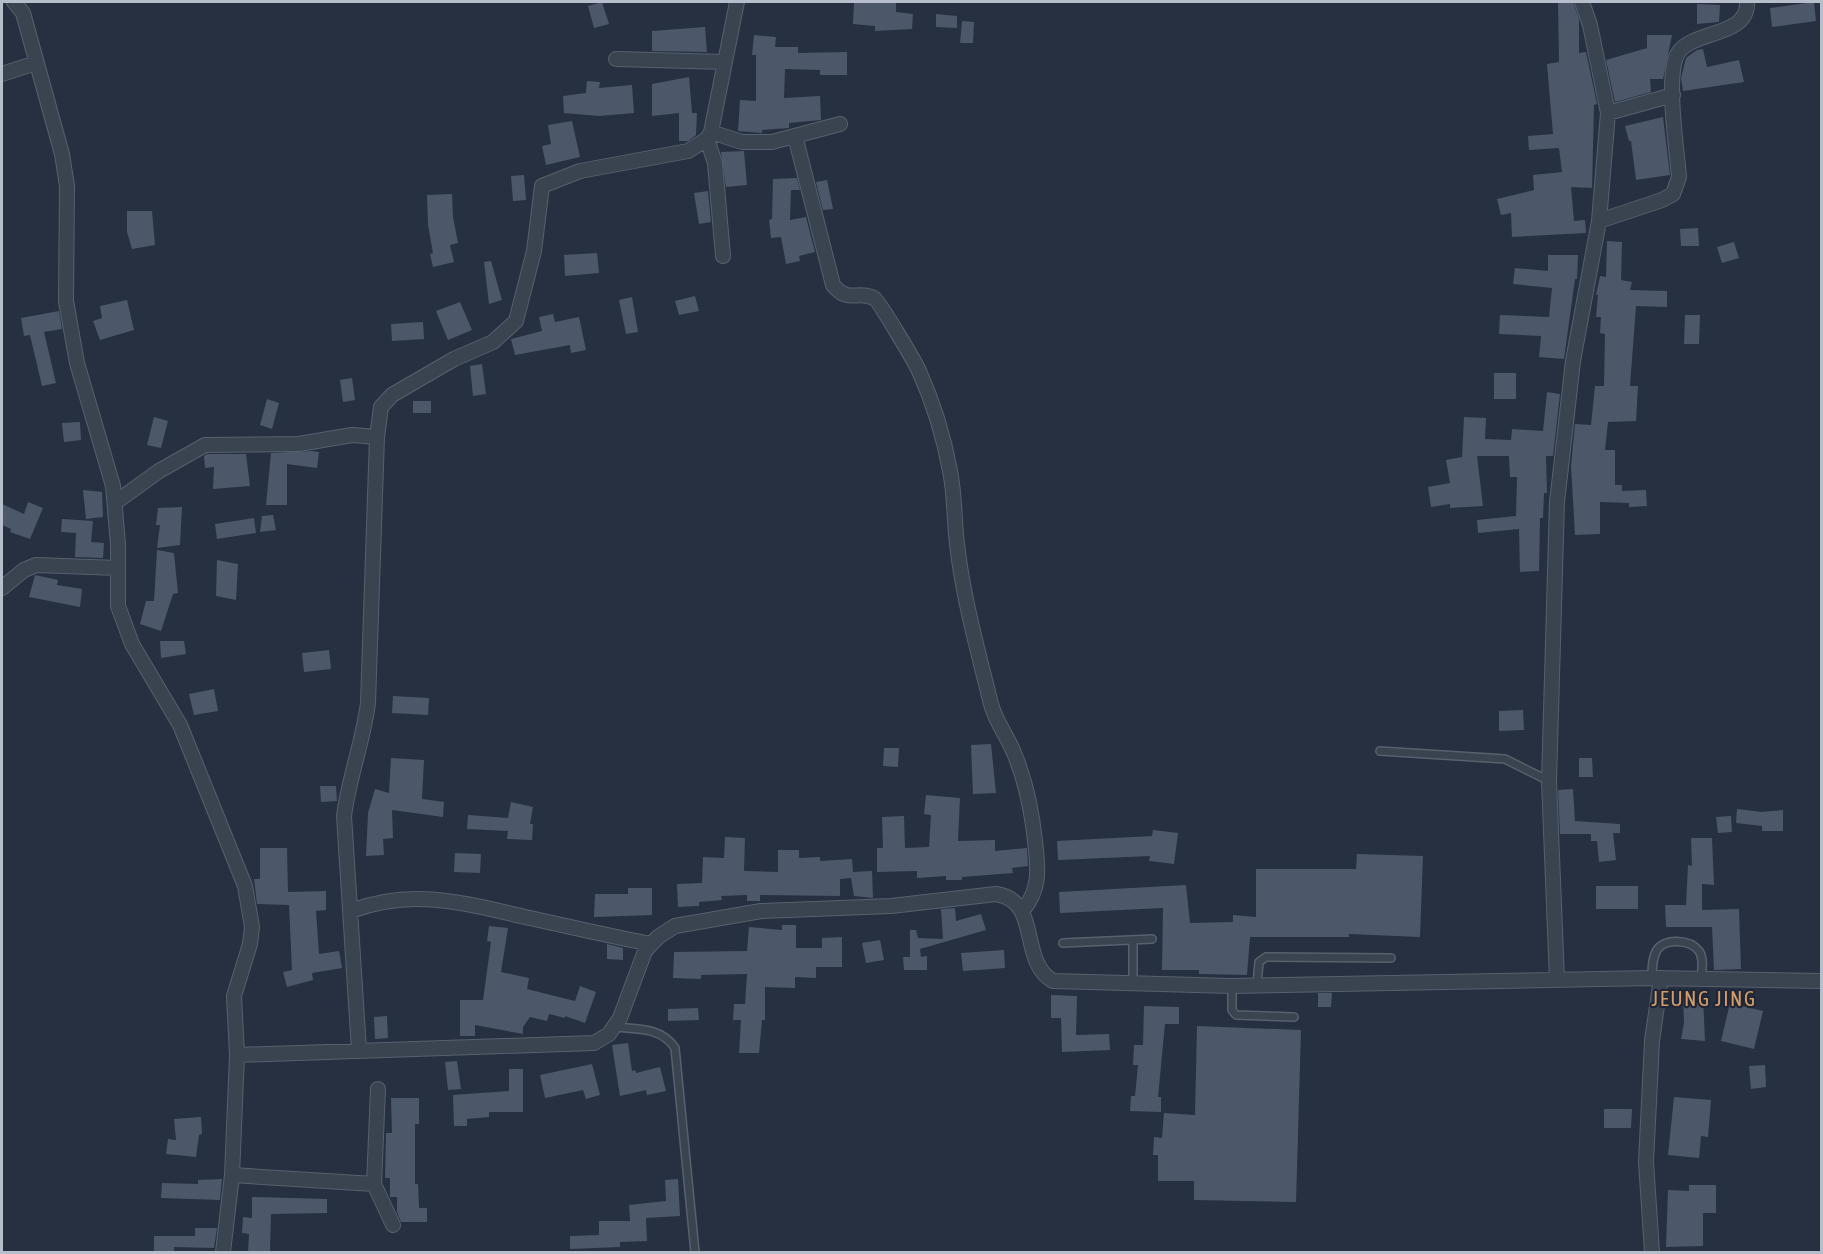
<svg xmlns="http://www.w3.org/2000/svg" width="1823" height="1254" font-family="'Asap Condensed',sans-serif">
	<rect width="100%" height="100%" fill="#263040"/>
	<path fill="#4c5769" d="M602 2 609 24 594 28 588 6Z
		M854 2H896V12L913 14 912 29 875 31V26L853 24Z
		M1558 2H1573L1579 19V53L1586 52 1597 104 1594 105 1592 188 1571 187 1574 221 1585 220 1586 233 1512 237 1511 213 1501 215 1497 199 1534 190 1533 175 1562 172 1559 148 1529 150 1528 136 1553 134 1547 64 1559 62Z
		M1814 2 1816 21 1772 27 1770 8Z
		M1697 4 1720 5 1719 22 1697 24Z
		M936 14 957 16V28L936 27Z
		M962 21 974 22 973 43H960Z
		M705 27 707 52 652 51V31Z
		M754 35 776 37 775 47H798V53L847 52V75H820V70L785 69 784 98 820 96 821 120 789 123V128L762 130V133L738 131 740 100 756 101V55H752Z
		M1647 35H1672L1663 79H1650L1651 92 1615 102 1606 60 1647 48Z
		M1703 49 1707 67 1739 60 1744 82 1683 91 1681 78 1686 58 1697 50Z
		M689 77 692 113H697L696 135 688 141H679V113L652 116V84Z
		M587 81 600 82 599 88 632 85 634 113 599 116 564 113 563 96 586 93Z
		M1663 117 1670 175 1636 180 1631 141H1629L1625 126Z
		M572 121 580 157 546 165 542 146 551 144 548 125Z
		M744 151 747 185 726 187 721 152Z
		M524 175 526 200 513 201 511 176Z
		M797 178 800 190H791L790 220 806 217 815 252 799 256 800 261 786 264 781 237 771 238 769 220 772 219 773 179Z
		M827 180 833 209 823 210 816 182Z
		M708 191 711 222 699 224 694 193Z
		M452 194 453 217 458 243 450 245 454 262 433 267 430 254 433 253 428 225 427 195Z
		M127 211H152L155 245 132 249 127 232Z
		M1698 228 1699 246H1681L1680 229Z
		M1607 241 1622 242 1621 280 1632 282 1630 290 1667 291V307L1636 306 1630 386H1638L1636 421 1608 422 1605 450H1615V485H1622V491L1646 490 1647 506 1629 507V503L1600 502V534L1575 535 1571 466 1575 424 1591 425 1595 386H1604L1605 334 1600 333 1601 317H1596L1598 295H1596L1600 276 1606 277Z
		M1734 242 1739 258 1722 263 1717 247Z
		M597 253 599 273 565 276 564 255Z
		M1548 255H1578L1577 279H1575L1564 359 1539 357 1541 336 1499 334 1500 315 1549 317 1552 288 1513 284 1515 268 1548 271Z
		M491 261 502 300 489 304 484 262Z
		M695 296 699 311 679 315 675 301Z
		M632 297 638 332 626 334 619 300Z
		M127 300 134 330 100 340 93 321 102 318 100 306Z
		M460 302 472 330 448 340 436 311Z
		M59 311 62 329 44 332 56 383 42 386 30 335 24 336 21 318Z
		M553 314 555 322 579 317 586 350 571 353 570 345 515 355 511 339 542 331 539 317Z
		M1685 315H1700L1699 344H1684Z
		M423 322 424 339 392 341 391 324Z
		M482 364 486 394 473 396 470 366Z
		M1494 373H1516V399H1494Z
		M352 378 355 400 343 402 340 380Z
		M1547 392 1560 394 1553 456H1546L1547 493H1544L1543 518H1540L1539 571 1520 572 1519 529 1478 533 1477 520 1516 516 1517 477H1510L1509 456H1477L1483 506 1450 508V504L1431 507 1428 487 1450 483 1446 460 1462 457 1464 417 1486 418 1485 439 1511 440 1512 429 1543 431Z
		M267 399 279 403 272 429 260 425Z
		M413 401H431V413H413Z
		M154 417 168 421 161 448 147 445Z
		M80 422 81 440 64 442 62 423Z
		M312 451 319 452 317 468 287 464V505H266L271 453Z
		M207 454H246L250 486 213 489 214 467 205 468 204 456Z
		M83 490 102 492 103 517 86 519Z
		M28 502 43 508 30 539 10 532 11 529 2 525V504L24 514Z
		M182 507 180 545 157 548 160 525H156L158 508Z
		M273 515 276 530 260 532 262 516Z
		M254 518 256 533 217 539 215 524Z
		M62 519 93 521 91 542 104 543 103 558 75 557 76 533 61 532Z
		M157 550 174 553 178 593 173 594 161 631 140 624 146 601H154Z
		M217 560 238 564 236 600 216 596Z
		M35 575 58 580 57 585 82 589 80 607 29 597Z
		M160 641H184L186 654 161 658Z
		M329 650 331 669 304 672 302 653Z
		M214 689 218 711 194 715 189 694Z
		M393 696 429 698 428 715 392 713Z
		M1523 710 1524 730 1499 731V711Z
		M991 744 996 793 973 794 971 745Z
		M884 748H899L898 767 883 766Z
		M391 758 424 760 422 799 444 802 443 817 392 810 393 838 383 839 384 855 366 856 368 813 375 789 389 793Z
		M1579 758H1592L1593 777H1579Z
		M320 786H336L337 801 321 802Z
		M1573 789 1575 821 1620 824V833H1613L1616 860 1599 862 1597 841H1591V834H1560L1558 790Z
		M926 795 960 798 958 841 995 840V851L1027 848 1028 866 1012 868 1013 873 962 877V880H946V876L917 878V871L877 872V848H883L882 817 904 816 905 848 929 847 931 815 924 814Z
		M511 802 533 807 530 824H533L532 840 507 839 508 831 467 829 468 815 508 818Z
		M1737 809 1762 812 1783 810V831H1762V826L1736 823Z
		M1731 816 1732 832 1718 833 1716 817Z
		M1153 830 1178 833 1174 864 1149 861 1150 856 1058 860 1057 841 1152 836Z
		M725 837 745 838 744 871 778 872V850H799V858L820 857V861L852 859 853 872 872 871 873 898 854 896 851 878 840 879V896L760 895V901H747V895L721 896 722 900 699 902V906L678 907 677 884 702 883 703 857 724 858Z
		M1691 838H1712L1714 885 1702 884V910L1739 909 1741 969 1714 970 1712 927H1666L1665 905H1686L1688 865 1692 866Z
		M260 848H287L288 892 326 891V910L316 911 319 954 339 951 342 968 312 973 313 980 287 987 283 972 292 970 289 905 257 904 254 879H260Z
		M455 853 481 854 480 873 454 872Z
		M1357 854 1423 856 1420 937 1349 934V937H1250L1247 975 1199 974V970H1162L1163 908 1060 913 1059 892 1186 885 1190 923 1233 922V915L1256 917V869H1356Z
		M1596 886H1638V909H1596Z
		M628 888H652V915L594 917 595 894H628Z
		M955 908 956 921 981 914 986 930 920 949 921 957 927 956V970H904L903 957H910V930H916L918 938 943 939 941 909Z
		M782 925H796V948H822V938L842 937V967H816V978L795 977V988L765 987V1020H762L759 1053H739L741 1020H733L734 1004H745L747 974 701 975V979L673 978 674 952 747 951 749 927 782 930Z
		M489 926 508 928 501 972 529 978 527 989 575 1001 580 986 596 992 585 1023 565 1016V1018L549 1014 547 1021 530 1017 523 1027V1034L475 1025V1036H460V1000H483L491 942 487 941Z
		M880 940 884 960 866 963 862 943Z
		M607 944 623 948V960L607 959Z
		M1004 950 1005 968 963 971 961 953Z
		M1318 993H1332L1331 1007H1318Z
		M1051 995 1077 996 1076 1035 1109 1034 1110 1050 1062 1052 1061 1018H1051Z
		M1703 997 1705 1041 1681 1039 1684 1023 1683 998Z
		M1730 1003 1763 1011 1754 1049 1721 1041Z
		M1144 1006 1179 1007V1024H1165L1158 1097H1161V1112L1130 1111 1131 1096H1135L1138 1065H1133L1134 1045H1143Z
		M698 1008 699 1020 668 1021V1009Z
		M387 1016 388 1038 375 1039 374 1017Z
		M1197 1026 1301 1030 1296 1202 1194 1200V1181H1158V1155H1153L1154 1137 1162 1138 1164 1113 1195 1115Z
		M628 1043 632 1071 635 1070 636 1073 660 1067 666 1091 647 1095 646 1090 620 1096 612 1045Z
		M457 1061 461 1089 448 1090 445 1062Z
		M592 1064 600 1095 586 1099 583 1090 545 1098 540 1075Z
		M1765 1065 1766 1087 1751 1089 1749 1066Z
		M509 1069H523V1112H489V1117L467 1119V1126H454L453 1095 509 1091Z
		M1674 1097 1711 1100 1708 1137 1701 1136 1699 1158 1668 1155Z
		M391 1098H419V1124H415V1184H418L419 1208H427V1222H401L397 1212V1197H390V1178H385L386 1133H392Z
		M1604 1109H1632L1631 1128H1604Z
		M201 1117 202 1134 199 1135 196 1157 166 1154 168 1139 176 1140 174 1119Z
		M222 1179 220 1200 161 1198 162 1183 198 1184V1180Z
		M678 1179 680 1216 646 1218 647 1241 620 1242V1247L570 1249V1236L599 1235V1221H630L629 1205 666 1201 665 1180Z
		M1689 1185H1716V1213H1703V1246L1666 1247 1668 1190 1689 1191Z
		M252 1197 327 1199V1213L271 1214 270 1252H248L249 1234 242 1233 243 1217 252 1218Z
		M195 1228H217L214 1248 174 1247V1252H154V1236H195Z"/>
	<g fill="none" stroke-linecap="round" stroke-linejoin="round">
		<g stroke="#58606e" stroke-width="10">
			<path id="lane" d="M1380 751 1505 759 1549 781
				M1063 943 1152 939
				M1652 978C1652 969 1652 958 1657 950 1664 938 1690 939 1699 951 1704 958 1702 970 1701 979
				M1133 983V940
				M1257 985 1259 962 1266 957 1391 958
				M1232 986V1010L1236 1015 1294 1017
				M614 1027C637 1029 661 1027 675 1048L695 1252"/>
		</g>
		<g stroke="#58606e" stroke-width="16">
			<path id="street" d="M14 2 23 13 62 154 67 186 66 301 77 363 113 486 118 544V606L132 644 180 725 245 886 252 927 250 944 234 996 237 1055 232 1175 223 1252
				M616 59 725 62
				M2 74 36 63
				M1608 113 1673 95
				M711 132 742 142H772L840 124
				M795 136 833 285C849 304 856 290 874 298 879 301 915 362 919 371 933 402 944 438 950 471 955 495 954 520 957 544 963 598 978 651 991 704 996 723 1007 735 1014 753 1025 779 1032 813 1035 841 1038 867 1041 889 1023 910
				M707 139 715 163 723 256
				M1599 221 1662 200 1673 194 1679 177C1677 150 1665 74 1678 53 1693 30 1749 37 1747 2
				M116 502 159 471 205 445 299 444 352 435 377 437
				M2 588 24 570 36 565 118 568
				M351 911C415 887 467 904 530 918 570 927 610 936 651 944
				M1557 980 1549 781 1557 502 1573 361 1599 221 1608 113 1590 25 1582 2
				M359 1050 344 816C349 777 363 742 368 703L377 437 381 407 392 395 454 359 493 342 516 321 534 251 542 186 580 171 688 151 707 139 711 132 737 2
				M237 1055 594 1043 609 1034 620 1018 645 951 658 937 675 926 761 911 891 906 996 894C1042 901 1018 961 1053 981L1232 986 1652 978 1822 981
				M378 1089 374 1184 393 1225
				M232 1175 374 1184
				M1652 1252 1646 1162 1652 1041 1661 978"/>
		</g>
		<use href="#lane" stroke="#3a4350" stroke-width="7"/>
		<use href="#street" stroke="#3a4350" stroke-width="14"/>
	</g>
	<g text-anchor="middle" stroke-width="4.5" stroke-linejoin="round" paint-order="stroke">
		<g font-size="21" letter-spacing="1.5" fill="#d49c69" stroke="#1f2736">
			<text x="1704" y="1006">JEUNG JING</text>
		</g>
	</g>
	<rect width="1823" height="1254" fill="none" stroke="#b7becb" stroke-width="6"/>
</svg>
